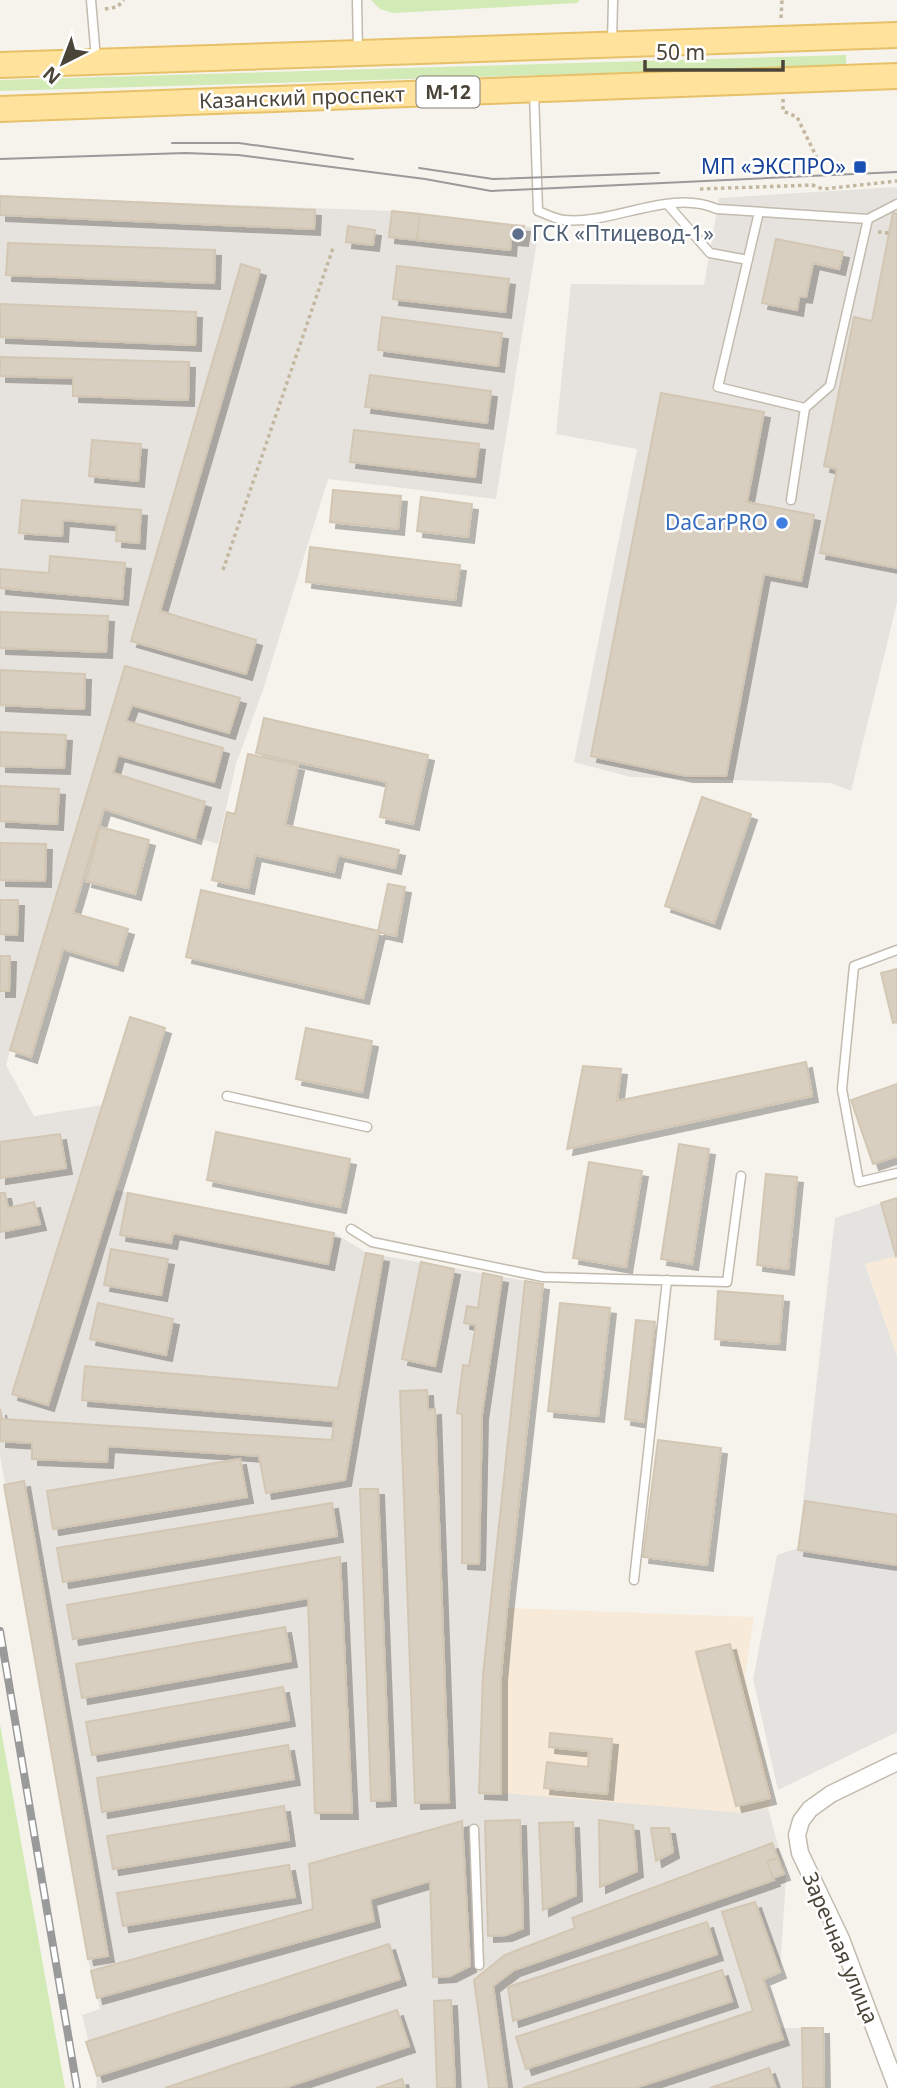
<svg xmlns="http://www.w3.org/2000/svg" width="897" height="2088" font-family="'Noto Sans',sans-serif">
	<defs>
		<filter id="shadow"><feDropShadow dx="6" dy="6" stdDeviation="0" flood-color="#0004"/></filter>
	</defs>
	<rect width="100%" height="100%" fill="#f6f3ec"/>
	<path fill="#f7ead8" d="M897 1255V1357L865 1263Z
		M507 1608 754 1617 745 1676 772 1798 768 1808 743 1813 501 1794V1676Z"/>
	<path fill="#e6e2dd" d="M897 187V603L851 791 831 783 631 777 574 762 637 449 556 434 571 284 704 285 719 198Z
		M0 196 392 211 539 228 496 499 328 479 263 690 236 764 218 844 104 810 73 913 128 929 117 965 63 949 31 1057 10 1050 6 1065 34 1116 102 1105 130 1017 165 1028 115 1190 334 1233 367 1253 543 1284 507 1608 501 1676V1793L743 1813 768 1808 786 1876 780 1972 763 1980 780 2028H823L824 2088H96L97 2076 82 2015 100 2009 88 1959 0 1455Z"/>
	<path fill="#d2eab5" d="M371 0H580L577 3 393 13 380 9Z
		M846 55V66L0 91V80Z
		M0 1724 65 2088H0Z"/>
	<path fill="#e5e3e0" d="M881 1203 896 1256 865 1264 897 1357V1732L778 1790 753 1679 777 1555 798 1548 835 1218Z"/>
	<path fill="#d8cfc1" stroke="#d3c7b4" stroke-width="2" filter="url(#shadow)" d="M0 196 315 210 314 229 0 215Z
		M392 211 420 214 417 240 389 237Z
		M893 213 897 214V568L820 553 837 469 824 466 854 317 872 321Z
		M420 214 512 225 510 250 417 240Z
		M512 225 524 226 522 240 511 239Z
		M348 226 375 230 373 245 346 242Z
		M776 239 843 252 839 269 813 263 806 297 799 296 797 310 762 303Z
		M8 243 215 250 214 283 6 275Z
		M241 264 260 270 160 611 256 640 246 674 131 641Z
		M397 266 509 279 505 312 393 299Z
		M0 304 196 312 195 345 0 337Z
		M382 317 502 333 498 366 378 350Z
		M0 357 189 362 188 400 73 396V378L0 376Z
		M370 375 491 391 487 423 365 407Z
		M661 393 764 412 747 502 814 515 801 581 764 574 726 776H687L591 756Z
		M354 430 479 444 475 477 350 462Z
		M92 440 141 444 138 481 89 476Z
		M333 490 401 496 398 529 330 522Z
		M421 497 472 504 468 537 417 531Z
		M22 500 141 510 139 543 116 541 117 525 63 520 62 536 19 533Z
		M310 547 460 565 455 600 306 582Z
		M50 556 125 563 122 599 0 588V569L49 573Z
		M0 612 108 616 106 652 0 648Z
		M125 666 240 698 229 733 132 705 126 721 223 748 214 782 118 755 113 773 205 802 195 838 104 809 73 913 128 929 117 965 63 949 31 1057 10 1050Z
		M0 670 85 674 84 709 0 705Z
		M264 718 428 755 413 824 380 817 387 782 256 753Z
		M0 732 66 735 64 768 0 766Z
		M248 754 298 765 285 825 399 850 395 868 338 855 334 872 255 855 248 888 212 880 227 812 235 814Z
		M0 786 59 789 57 824 0 821Z
		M702 797 751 814 714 923 665 906Z
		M100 827 149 840 135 894 86 881Z
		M0 843 46 844 45 881 0 880Z
		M388 884 405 887 396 936 378 932Z
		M201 890 379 931 363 998 186 957Z
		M0 900H18L17 935 0 934Z
		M0 956H10L9 991H0Z
		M897 969V1022L893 1023 881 973Z
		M130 1017 165 1028 48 1405 12 1394Z
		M306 1028 372 1041 362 1092 296 1079Z
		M806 1062 812 1096 567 1149 583 1066 621 1069 617 1101Z
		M897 1084V1156L873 1164 851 1100Z
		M216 1132 350 1159 340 1207 207 1180Z
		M60 1134 66 1168 0 1178V1142Z
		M679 1144 709 1149 692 1264 661 1259Z
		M589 1162 642 1171 626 1267 573 1258Z
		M766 1174 797 1177 788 1269 757 1265Z
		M0 1193H5L8 1208 34 1202 40 1224 0 1232Z
		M128 1193 334 1233 328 1264 173 1233 171 1243 120 1235Z
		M897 1198V1255L896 1256 881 1203Z
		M111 1249 168 1259 161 1295 104 1285Z
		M366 1253 383 1256 345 1480 266 1493 259 1456 108 1446 107 1462 32 1459V1443L0 1441V1409L2 1419 332 1440 334 1421 82 1400 85 1366 338 1388Z
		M421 1262 454 1269 435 1366 402 1359Z
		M483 1273 502 1277 482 1414 479 1564 462 1563V1414L457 1413 463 1365 469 1366 476 1325 464 1323 467 1306 478 1308Z
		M525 1281 543 1284 507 1608 501 1676V1794L479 1793 483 1675Z
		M718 1291 783 1296 779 1344 715 1339Z
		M98 1303 173 1319 166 1355 90 1339Z
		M560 1303 610 1308 598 1416 548 1411Z
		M636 1320 655 1322 643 1422 625 1419Z
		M427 1390 428 1410 435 1409 449 1802 415 1803 400 1391Z
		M658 1440 721 1448 707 1565 643 1557Z
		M240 1459 247 1497 53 1529 47 1491Z
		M24 1481 108 1956 88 1959 4 1485Z
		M360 1489H378L390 1800 371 1801Z
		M805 1501 897 1515V1565L798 1550Z
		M332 1503 337 1536 63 1582 57 1548Z
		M340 1557 352 1813H315L308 1598 73 1639 67 1605Z
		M285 1627 291 1661 82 1698 76 1664Z
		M730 1644 770 1798 736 1806 696 1652Z
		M283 1687 289 1720 92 1755 86 1722Z
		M550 1733 612 1739 607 1794 544 1788 547 1762 588 1767 589 1751 549 1747Z
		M288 1745 294 1779 102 1812 97 1778Z
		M284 1806 289 1840 113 1869 107 1836Z
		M520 1820 523 1928 506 1935 488 1936 485 1821Z
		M599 1820 633 1825 637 1871 600 1887Z
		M462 1821 470 1966 450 1976 433 1977 430 1881 370 1899 374 1921 97 1998 91 1971 313 1909 309 1864Z
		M573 1822 576 1895 543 1910 539 1823Z
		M651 1828H669L673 1852 656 1861Z
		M772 1843 778 1858 767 1861 774 1880 514 1970 493 1986 507 2088H489L474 1980 505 1955 575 1928 572 1918Z
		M778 1858 784 1874 773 1878 767 1861Z
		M289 1865 295 1897 123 1926 117 1893Z
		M755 1902 780 1972 763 1979 783 2039 635 2088H523L753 2011 722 1912Z
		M707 1922 717 1954 513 2021 508 1987Z
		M389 1944 400 1979 97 2076 86 2042Z
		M722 1970 732 2001 526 2069 516 2037Z
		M451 2000 455 2088H437L434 2001Z
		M397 2010 409 2046 284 2088H165Z
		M802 2028H823L824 2088H803Z
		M769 2068 776 2088H710Z
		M402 2079 405 2088H376Z"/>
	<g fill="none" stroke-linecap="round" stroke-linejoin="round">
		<g stroke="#c2bbae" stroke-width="11">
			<path id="service" d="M91 0 96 59
				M357 0 358 51
				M612 43 613 0
				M534 92 538 211C546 214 555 219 564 220 613 225 670 188 717 209L868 219 897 204
				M668 205 710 253 748 260
				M759 212 718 387 805 408
				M791 500 805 408 830 386 868 219
				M897 950 854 966 842 1089 859 1182 897 1173
				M227 1096 367 1127
				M351 1229 372 1242 543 1277 727 1282 741 1176
				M634 1580 667 1280
				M474 1829 479 1965"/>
		</g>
		<g stroke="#c2bbae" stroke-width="19">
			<path id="minor" d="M897 2088 841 1939 800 1853 797 1835 801 1821 810 1809 831 1794 897 1762"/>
		</g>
		<g stroke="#e6c16a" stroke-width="28">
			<path id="primary" d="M0 65 897 35
				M0 109 897 76"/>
		</g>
		<path stroke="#c4b79f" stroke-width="3.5" stroke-dasharray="3.5 3.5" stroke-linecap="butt" d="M105 9 117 7 124 0
			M781 18 782 0
			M783 99V111L797 117 816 156 810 169
			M700 189 812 185 823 189 897 181
			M878 232 889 233
			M223 570 333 248"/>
		<use href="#service" stroke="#fff" stroke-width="8"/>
		<use href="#minor" stroke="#fff" stroke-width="16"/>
		<use href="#primary" stroke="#ffe39c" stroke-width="24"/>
		<path stroke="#9a9a9a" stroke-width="2" d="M172 143H239L353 159
			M0 159 185 153 238 155 425 179 491 191 897 172
			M419 168 493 179 659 173"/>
		<g stroke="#9a9a9a" stroke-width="8">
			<path id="rail" d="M0 1631 77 2088"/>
		</g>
		<use href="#rail" stroke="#fff" stroke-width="5" stroke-dasharray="16" stroke-linecap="butt"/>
	</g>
	<rect fill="#1a4fb4" stroke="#fff" stroke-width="2.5" x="853" y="160" width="14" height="14" rx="3.5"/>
	<circle fill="#5c6f8a" stroke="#fff" stroke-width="2.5" cx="518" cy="234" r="7"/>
	<circle fill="#3f7fe0" stroke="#fff" stroke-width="2.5" cx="782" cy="523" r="7"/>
	<g text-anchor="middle" stroke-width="5" stroke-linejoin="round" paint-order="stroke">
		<rect fill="#fff" stroke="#817c74" stroke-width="2" x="416.5" y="76.5" width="63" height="31" rx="5"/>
		<g font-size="19" font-weight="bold" fill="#4b4439">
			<text x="448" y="99">М-12</text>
		</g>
		<g font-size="21" fill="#4b4439" stroke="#fff">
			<text transform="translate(302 98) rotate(-2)" y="7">Казанский проспект</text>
			<text transform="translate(840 1948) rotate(67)" y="7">Заречная улица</text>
		</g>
		<g font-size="21" fill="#164399" stroke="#fff" text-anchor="end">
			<text x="846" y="174">МП «ЭКСПРО»</text>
		</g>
		<g font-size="21" fill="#4e5e75" stroke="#fff" text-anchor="start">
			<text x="532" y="241">ГСК «Птицевод-1»</text>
		</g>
		<g font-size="21" fill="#366cbe" stroke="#fff" text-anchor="end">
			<text x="768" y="530">DaCarPRO</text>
		</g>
	</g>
	<g transform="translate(63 63) rotate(222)" stroke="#ffffff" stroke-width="5" paint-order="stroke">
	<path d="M0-5L12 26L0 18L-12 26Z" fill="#4b4439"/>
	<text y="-10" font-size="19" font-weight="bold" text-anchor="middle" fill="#4b4439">N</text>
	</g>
	<path d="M645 60v10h138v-10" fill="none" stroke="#4b4439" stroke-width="3.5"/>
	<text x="656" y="60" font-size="21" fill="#4b4439" stroke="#ffffff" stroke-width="5" paint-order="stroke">50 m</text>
</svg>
